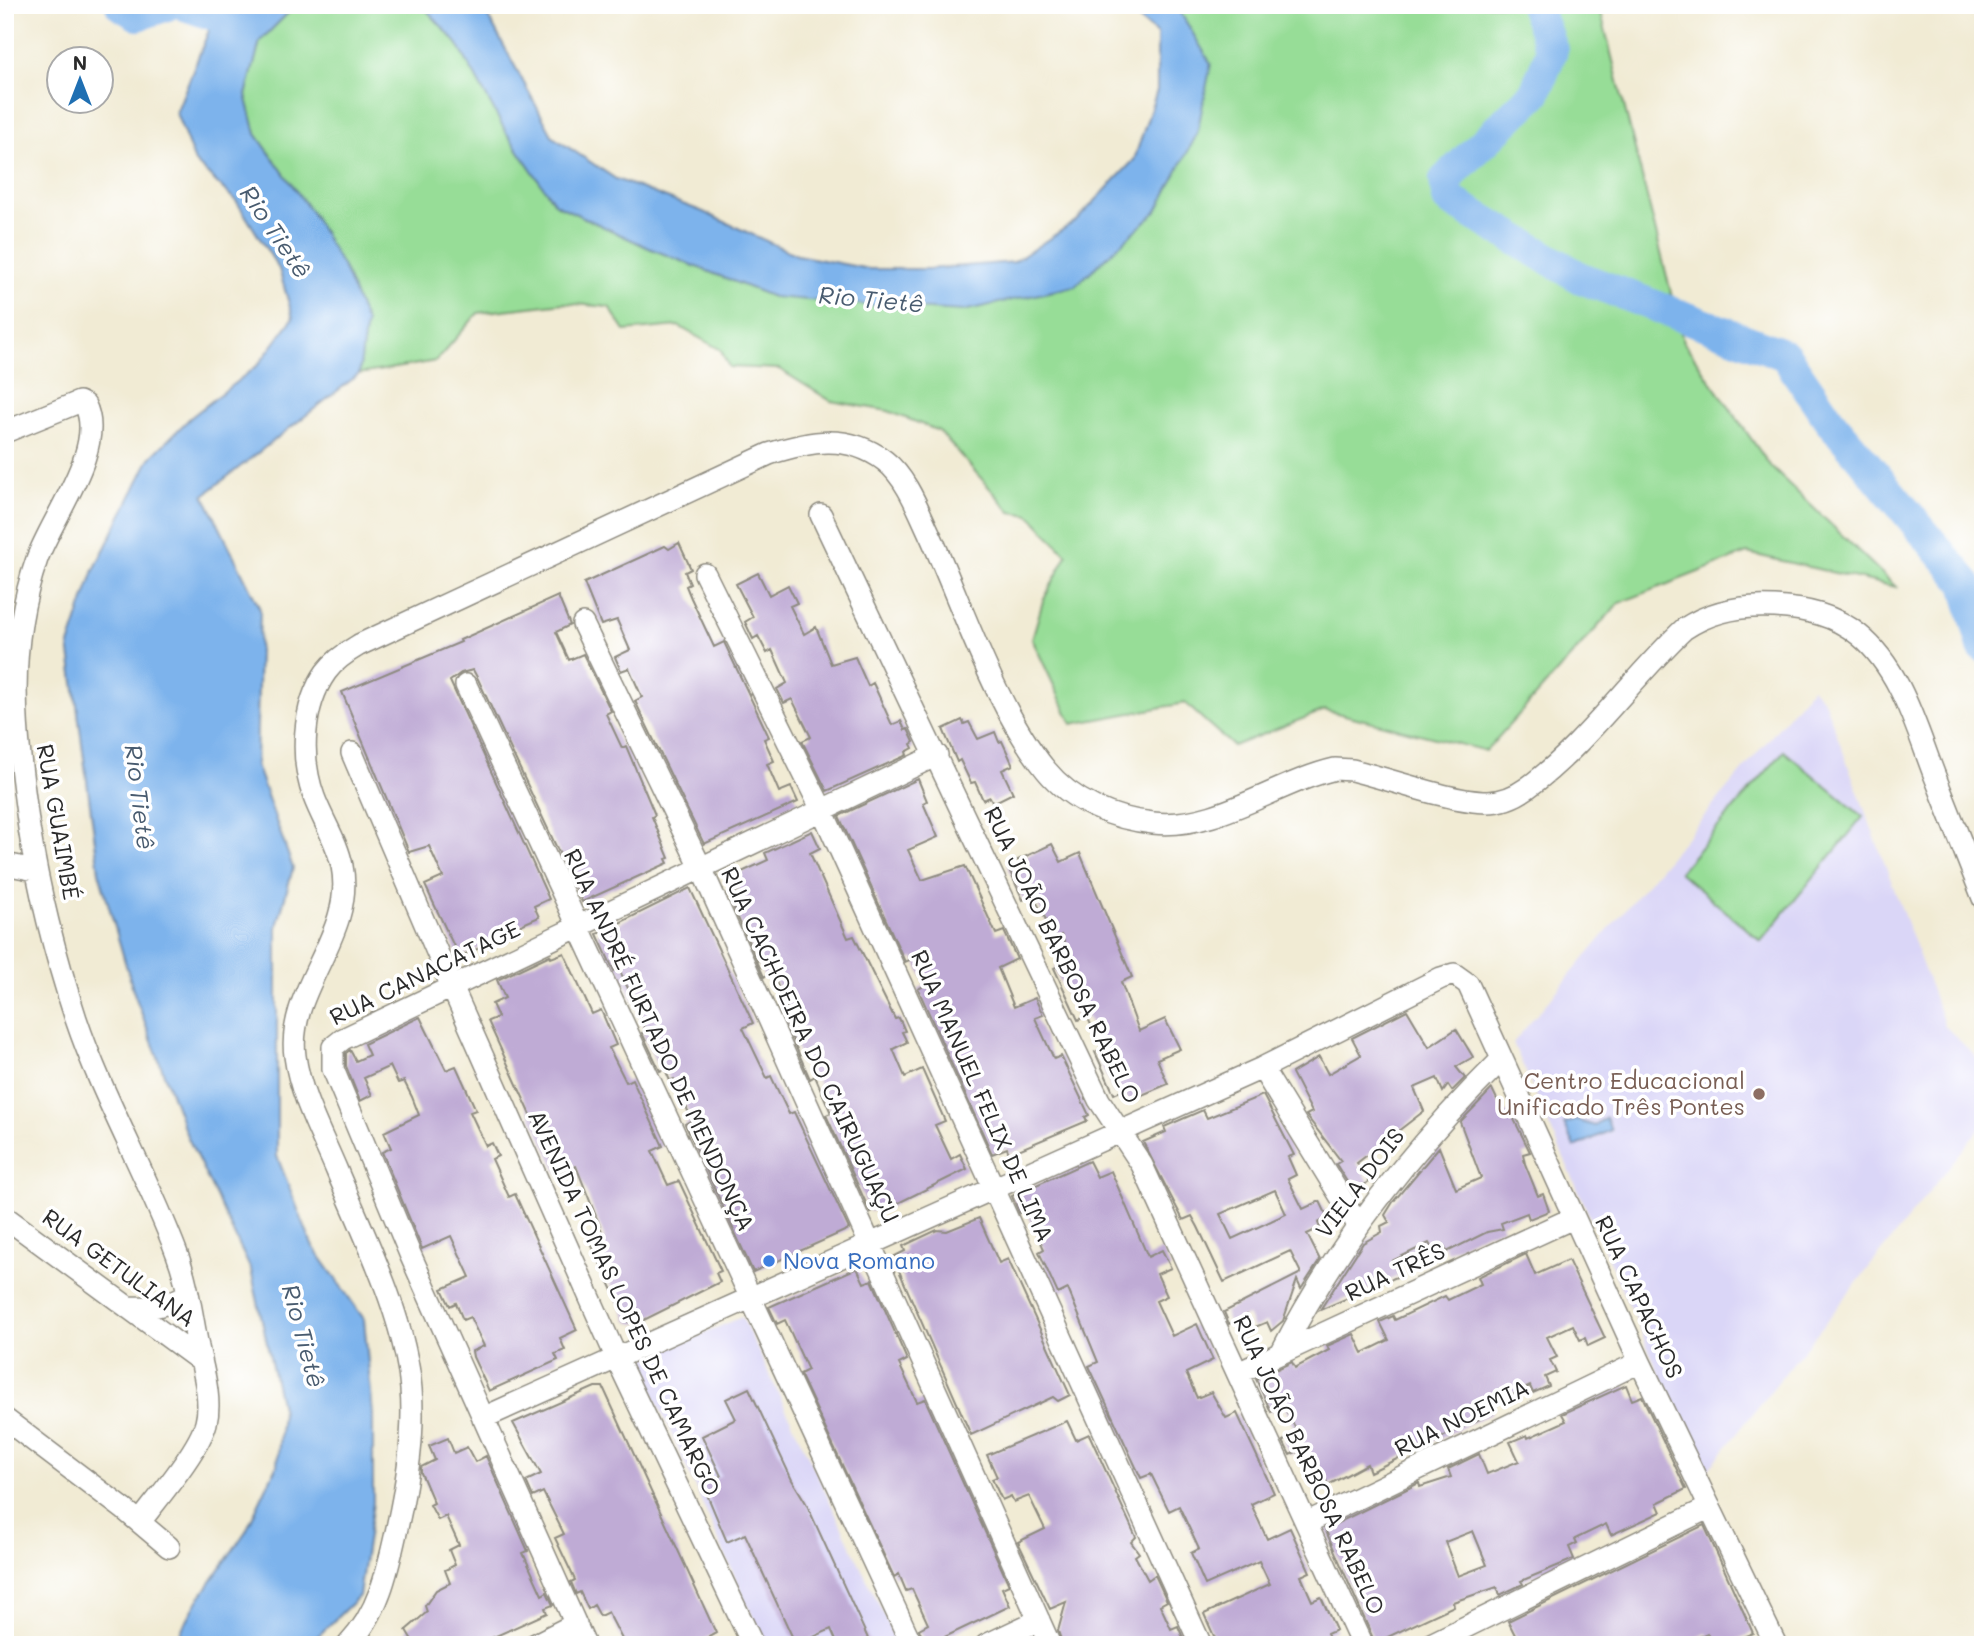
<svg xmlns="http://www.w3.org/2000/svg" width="1988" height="1650" font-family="Mali,sans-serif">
	<rect width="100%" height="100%" fill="#fff"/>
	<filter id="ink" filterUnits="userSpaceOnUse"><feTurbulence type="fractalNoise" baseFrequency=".0143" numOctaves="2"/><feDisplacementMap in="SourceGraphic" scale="14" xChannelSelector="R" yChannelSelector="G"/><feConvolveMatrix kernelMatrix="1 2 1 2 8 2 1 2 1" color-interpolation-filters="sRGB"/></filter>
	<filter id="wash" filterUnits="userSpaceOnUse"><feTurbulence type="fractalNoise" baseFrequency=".00686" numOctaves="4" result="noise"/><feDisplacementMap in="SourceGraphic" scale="28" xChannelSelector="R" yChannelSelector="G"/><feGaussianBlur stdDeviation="1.57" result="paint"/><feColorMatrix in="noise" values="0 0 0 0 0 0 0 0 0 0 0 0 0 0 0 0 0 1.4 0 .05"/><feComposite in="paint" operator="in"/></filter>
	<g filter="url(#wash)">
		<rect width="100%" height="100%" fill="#f1ebd4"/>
		<path fill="#dad6f7" d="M1812 688 1824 700 1945 1026 1983 1064V1124L1704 1475 1513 1043Z
			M742 1317 898 1645H771L763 1640 639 1361Z"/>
		<path fill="#97dd97" stroke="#618461" stroke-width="2" d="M296 5H422L457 43 506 132 555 204 649 248 773 297 1075 286 1211 65 1176 5H1599L1683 341 1771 467 1896 587 1747 553 1619 603 1486 751 1325 710 1233 746 1185 703 1072 724 1032 639 1043 601 1067 555 1030 515 1011 512 939 431 888 411 831 401 779 369 729 367 721 350 678 326 625 331 609 307 564 303 478 313 436 361 359 374 366 323 345 271 281 169 256 134 246 95 260 41Z
			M1784 751 1863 817 1761 941 1679 872Z"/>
		<path fill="#7db3ec" stroke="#546f8c" stroke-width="2" d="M219 5H296L260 41 246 95 256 134 312 213 345 271 366 323 359 374 204 495 260 609 256 765 293 868 277 927V1156L312 1245 364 1319 373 1415V1503L359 1596 309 1645H173L197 1602 246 1531 277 1465 282 1412 251 1270 187 1136 134 993 99 872 69 645 94 570 150 458 190 418 258 365 293 318 279 269 237 202 195 162 176 113Z
			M422 5H482L553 137 616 179 701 211 797 255 869 269H928L1014 262 1077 220 1134 160 1157 90V34L1131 13 1082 5H1176L1211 64 1197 134 1157 211 1075 286 963 311 879 306 773 297 649 248 555 204 506 132 457 43Z
			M1606 1118 1611 1130 1575 1147 1564 1124 1576 1120 1595 1126Z"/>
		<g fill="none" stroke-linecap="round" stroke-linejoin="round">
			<path stroke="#7db3ec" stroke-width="32" d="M121 5 138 15 167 5
				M185 5 232 21
				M1535 5 1552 50 1535 93 1445 180 1448 199 1581 278 1785 355 1830 421 1966 583 1983 647"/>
		</g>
		<g id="blocks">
			<path fill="#bfabd5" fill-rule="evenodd" d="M679 543 691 569 685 572 690 584 686 586 691 598 714 647 724 642 769 737 764 739 774 761 767 764 779 792 791 787 798 802 704 844 635 701 642 697 629 668 621 671 615 657 630 650 617 620 601 625 584 583 665 546 669 549Z
				M758 573 769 595 788 585 797 603 790 606 804 634 816 627 831 664 855 657 868 686 873 683 892 725 901 721 905 730 908 729 914 742 911 744 913 748 906 752 907 755 827 791 802 741 811 737 792 699 784 703 777 689 787 683 772 650 767 653 758 636 753 639 745 622 753 617 736 584Z
				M558 596 570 625 556 632 569 660 583 654 611 711 606 714 622 748 626 746 655 815 652 817 669 858 666 859 668 863 582 902 478 679 473 670 461 673 450 681 549 899 534 906 539 917 505 932 507 936 459 957 425 885 443 877 429 846 409 852 342 692 461 642 460 640Z
				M962 720 964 724 969 722 978 739 995 732 999 742 1002 741 1013 765 1002 770 1013 793 993 803 990 797 983 800 975 782 971 783 960 760 957 762 943 729Z
				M918 779 927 801 923 803 938 837 908 850 922 880 965 866 996 934 1004 931 1017 959 998 968 1014 1007 1035 998 1043 1015 1035 1018 1054 1059 1061 1056 1089 1115 1085 1117 1087 1121 1009 1154 1007 1148 992 1154 918 989 926 985 914 958 905 962 839 816Z
				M812 831 820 848 810 853 848 938 854 936 895 1019 899 1018 905 1031 902 1032 907 1042 893 1049 905 1077 922 1069 945 1121 935 1125 951 1159 960 1154 967 1169 884 1210 881 1206 870 1212 826 1115 831 1113 815 1076 810 1079 780 1011 787 1007 772 973 764 977 734 909 741 905 735 892 739 890 733 876 768 860 765 853Z
				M1052 844 1061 862 1080 853 1132 977 1121 982 1139 1031 1165 1019 1180 1049 1157 1059 1168 1084 1128 1101 1123 1090 1114 1094 1095 1052 1102 1049 1087 1016 1078 1020 1054 968 1072 960 1061 935 1056 938 1033 896 1023 900 1007 865Z
				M690 888 753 1023 743 1028 767 1078 771 1076 789 1114 794 1112 849 1229 753 1272 685 1124 692 1120 674 1079 670 1081 665 1069 660 1071 642 1033 646 1031 634 1001 619 969 614 971 597 934Z
				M564 953 592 1014 601 1010 616 1045 609 1048 626 1082 632 1079 663 1146 652 1151 668 1185 679 1181 721 1271 716 1273 720 1282 636 1324 628 1322 592 1246 605 1239 576 1166 558 1174 488 1021 498 1017 492 1004 505 998 497 980 550 955 551 958Z
				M1407 1010 1429 1047 1456 1029 1473 1057 1456 1067 1465 1078 1452 1091 1448 1085 1443 1092 1437 1078 1414 1088 1424 1111 1357 1163 1369 1181 1354 1193 1336 1164 1341 1161 1306 1115 1312 1112 1292 1073 1319 1057 1328 1074 1361 1055 1352 1038Z
				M420 1017 446 1070 456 1066 476 1110 470 1112 486 1146 492 1143 498 1156 492 1159 509 1197 515 1194 577 1330 560 1338 565 1350 555 1354 558 1360 489 1391 473 1357 472 1351 484 1346 470 1317 463 1320 456 1303 450 1306 442 1289 470 1277 451 1236 422 1249 382 1152 391 1148 384 1132 419 1115 412 1097 404 1081 398 1083 390 1066 364 1078 372 1095 360 1101 346 1066V1053L350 1050 356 1061 369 1055 364 1044Z
				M1492 1089 1504 1114 1510 1111 1530 1152 1523 1154 1525 1164 1538 1196 1543 1194 1549 1211 1529 1219 1527 1213 1501 1223 1503 1229 1487 1232 1447 1252 1443 1244 1432 1249 1429 1243 1392 1261 1399 1276 1320 1310 1363 1243 1382 1232 1381 1226 1389 1222 1385 1215 1393 1202 1439 1147 1456 1189 1481 1178 1460 1122Z
				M1263 1095 1294 1155 1288 1157 1296 1175 1288 1179 1303 1209 1320 1201 1328 1218 1318 1223 1320 1228 1307 1234 1320 1260 1301 1289 1297 1280 1283 1321 1271 1331 1267 1322 1253 1328 1247 1315 1229 1324 1224 1312 1301 1273 1290 1251 1224 1282 1198 1227 1192 1216 1183 1220 1143 1142 1166 1132 1164 1127 1203 1110 1207 1118ZM1275 1190 1286 1214 1232 1239 1220 1214Z
				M1089 1161 1097 1177 1111 1171 1148 1257 1162 1250 1171 1268 1157 1274 1167 1296 1156 1301 1172 1336 1197 1324 1213 1360 1186 1373 1197 1398 1211 1392 1226 1418 1237 1413 1274 1493 1251 1504 1267 1539 1290 1528 1310 1572 1301 1576 1312 1601 1321 1597 1336 1630 1327 1634 1332 1645H1218L1204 1614 1270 1584 1259 1561 1205 1585 1191 1553 1199 1549 1179 1506 1169 1511 1151 1474 1141 1478 1089 1366 1098 1362 1068 1289 1058 1294 1039 1252 1044 1249 1026 1210 1019 1213 1012 1196Z
				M979 1218 999 1263 1008 1259 1070 1395 1058 1401 1053 1397 971 1435 893 1257 905 1251 903 1246 937 1230 947 1231Z
				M1526 1254 1535 1275 1568 1260 1605 1338 1588 1346 1585 1338 1580 1340 1573 1325 1547 1337 1557 1357 1550 1360 1556 1372 1545 1377 1549 1386 1533 1393 1530 1386 1489 1406 1492 1413 1370 1472 1367 1464 1328 1485 1324 1476 1313 1482 1298 1451 1290 1455 1283 1441 1298 1433 1284 1406 1271 1412 1256 1379 1292 1362 1295 1368 1329 1350 1327 1346 1354 1334 1363 1353 1389 1340 1380 1322 1393 1316 1395 1320 1445 1296 1448 1300 1481 1284 1478 1277Z
				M857 1268 864 1283 872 1280 907 1360 899 1364 917 1402 925 1399 1009 1585 1002 1588 1010 1606 928 1645H925L919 1629 928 1624 912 1589 906 1591 899 1574 894 1577 800 1374 808 1370 785 1320 777 1324 769 1307Z
				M1626 1385 1632 1400 1642 1396 1686 1489 1657 1503 1661 1512 1611 1535 1606 1524 1575 1539 1577 1543 1569 1547 1574 1559 1521 1581 1523 1584 1500 1595 1497 1587 1453 1602 1454 1606 1375 1643 1325 1529 1419 1483 1420 1487 1451 1477 1448 1469 1479 1454 1487 1474 1519 1461 1510 1442 1527 1435 1528 1438 1566 1421 1562 1414ZM1473 1531 1487 1565 1458 1576 1445 1542Z
				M595 1387H603L716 1633 705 1639 709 1645H625L608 1612 600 1616 594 1605 588 1609 580 1592 576 1594 571 1582 575 1580 555 1538 564 1534 543 1492 533 1497 526 1481 541 1474 513 1423Z
				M749 1388 792 1480 806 1503 871 1645H838L831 1629 796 1645 745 1534 727 1542 703 1485 721 1476 702 1436 736 1419 726 1399Z
				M1067 1421 1076 1440 1089 1434 1136 1537 1131 1542 1139 1553 1135 1556 1148 1580 1155 1575 1167 1601 1160 1605 1171 1629 1178 1626 1186 1645H1063L1058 1631 1066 1602 1050 1609 1018 1542 1045 1529 1029 1496 1014 1502 1011 1496 1002 1500 992 1479 997 1477 987 1455Z
				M448 1438 454 1453 467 1447 475 1462 486 1456 528 1551 523 1553 542 1595 547 1592 553 1605 545 1608 547 1613 476 1645H415L406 1630 427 1612 425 1606 436 1590 450 1583 445 1570 455 1565 449 1550 459 1545 446 1516 438 1520 430 1505 434 1503 421 1473V1467L435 1460 429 1446Z
				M1704 1525 1753 1633 1723 1645H1712L1707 1633 1682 1645H1520L1508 1621Z"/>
		</g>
	</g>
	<g filter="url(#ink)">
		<use href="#blocks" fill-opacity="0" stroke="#8e8b80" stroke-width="2"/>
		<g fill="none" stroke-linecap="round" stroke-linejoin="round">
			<g stroke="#8e8b80" stroke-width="24">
				<path id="minor" d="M5 432 79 402 85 405C107 447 52 517 37 559 5 651 16 734 29 828 39 892 56 958 76 1019 103 1099 147 1174 177 1254 188 1283 192 1316 198 1347 203 1370 212 1400 206 1423 199 1450 158 1498 140 1522
					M821 515 1099 1100 1142 1165 1362 1645
					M705 574 822 810 1201 1645
					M583 624 702 870 1050 1645
					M466 685C617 1004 761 1326 912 1645
					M352 753 452 987 617 1359 753 1645
					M5 864 35 870
					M1262 1068 1358 1225
					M5 1217 201 1361
					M128 1307C151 1308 167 1307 187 1294
					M1281 1353C1337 1243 1413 1147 1501 1060
					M1238 1373 1573 1218
					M483 1418 1262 1068 1441 978 1454 974 1468 984 1640 1362 1776 1645
					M5 1419 125 1510 169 1547
					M1306 1523 1640 1362
					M348 1645C379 1613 388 1569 397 1528 407 1483 415 1435 411 1389 405 1317 365 1238 337 1171 322 1135 300 1095 295 1056 286 989 356 935 342 866 338 843 322 819 314 797 300 759 302 706 326 672 334 661 347 652 359 645L769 454C809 441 848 433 885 461 907 478 919 512 931 537 964 610 996 709 1046 770 1072 802 1113 819 1153 823 1216 830 1275 783 1335 769L1352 770C1389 779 1453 802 1487 802 1501 802 1516 796 1527 788 1582 749 1633 677 1684 629 1712 610 1742 605 1775 607 1806 609 1835 615 1859 635 1900 668 1916 727 1934 774 1950 815 1967 857 1983 898
					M534 1645 575 1624
					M585 1645 410 1254 333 1069V1047L343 1039 937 755
					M986 1645 1039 1620
					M1429 1645 1710 1507"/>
			</g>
			<use href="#minor" stroke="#fff" stroke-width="21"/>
		</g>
	</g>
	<circle fill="#8d6e63" stroke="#fff" stroke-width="2.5" cx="1759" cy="1094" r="7"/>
	<circle fill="#3f7fe0" stroke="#fff" stroke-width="2.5" cx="769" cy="1261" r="7"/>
	<g text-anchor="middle" stroke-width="7" stroke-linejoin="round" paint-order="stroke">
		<g font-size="23" fill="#2b2b2b" stroke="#fff">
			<text transform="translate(58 822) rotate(80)" y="8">RUA GUAIMBÉ</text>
			<text transform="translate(1062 955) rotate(64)" y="8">RUA JOÃO BARBOSA RABELO</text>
			<text transform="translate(425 973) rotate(-26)" y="8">RUA CANACATAGE</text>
			<text transform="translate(659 1040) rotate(65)" y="8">RUA ANDRÉ FURTADO DE MENDONÇA</text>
			<text transform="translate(810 1045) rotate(65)" y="8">RUA CACHOEIRA DO CAIRUGUAÇU</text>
			<text transform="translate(982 1096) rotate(66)" y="8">RUA MANUEL FELIX DE LIMA</text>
			<text transform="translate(1360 1183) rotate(-53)" y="8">VIELA DOIS</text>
			<text transform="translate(119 1268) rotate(36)" y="8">RUA GETULIANA</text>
			<text transform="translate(1395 1272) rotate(-25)" y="8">RUA TRÊS</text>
			<text transform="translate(1639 1297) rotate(65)" y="8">RUA CAPACHOS</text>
			<text transform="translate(624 1303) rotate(65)" y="8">AVENIDA TOMAS LOPES DE CAMARGO</text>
			<text transform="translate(1462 1418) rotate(-26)" y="8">RUA NOEMIA</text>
			<text transform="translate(1309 1465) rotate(65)" y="8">RUA JOÃO BARBOSA RABELO</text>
		</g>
		<g font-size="23" fill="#785e54" stroke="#fff" text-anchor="end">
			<text x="1745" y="1089">Centro Educacional<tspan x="1745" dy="26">Unificado Três Pontes</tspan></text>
		</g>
		<g font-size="23" fill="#366cbe" stroke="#fff" text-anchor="start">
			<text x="783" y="1269">Nova Romano</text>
		</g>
		<g font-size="24" font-style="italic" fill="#485b6f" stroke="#fff">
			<text transform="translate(275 232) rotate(56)" y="8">Rio Tietê</text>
			<text transform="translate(871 300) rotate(5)" y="8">Rio Tietê</text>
			<text transform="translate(139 797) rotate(83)" y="8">Rio Tietê</text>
			<text transform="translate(303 1336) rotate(75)" y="8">Rio Tietê</text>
		</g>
	</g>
	<rect width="1988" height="1650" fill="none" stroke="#fff" stroke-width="28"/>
	<g transform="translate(80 80)"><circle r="33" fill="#ffffff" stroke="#aaaaaa" stroke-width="2"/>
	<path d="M0-5L12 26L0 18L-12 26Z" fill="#1f6fb2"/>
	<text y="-10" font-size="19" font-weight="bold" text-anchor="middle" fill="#2b2b2b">N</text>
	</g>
</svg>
